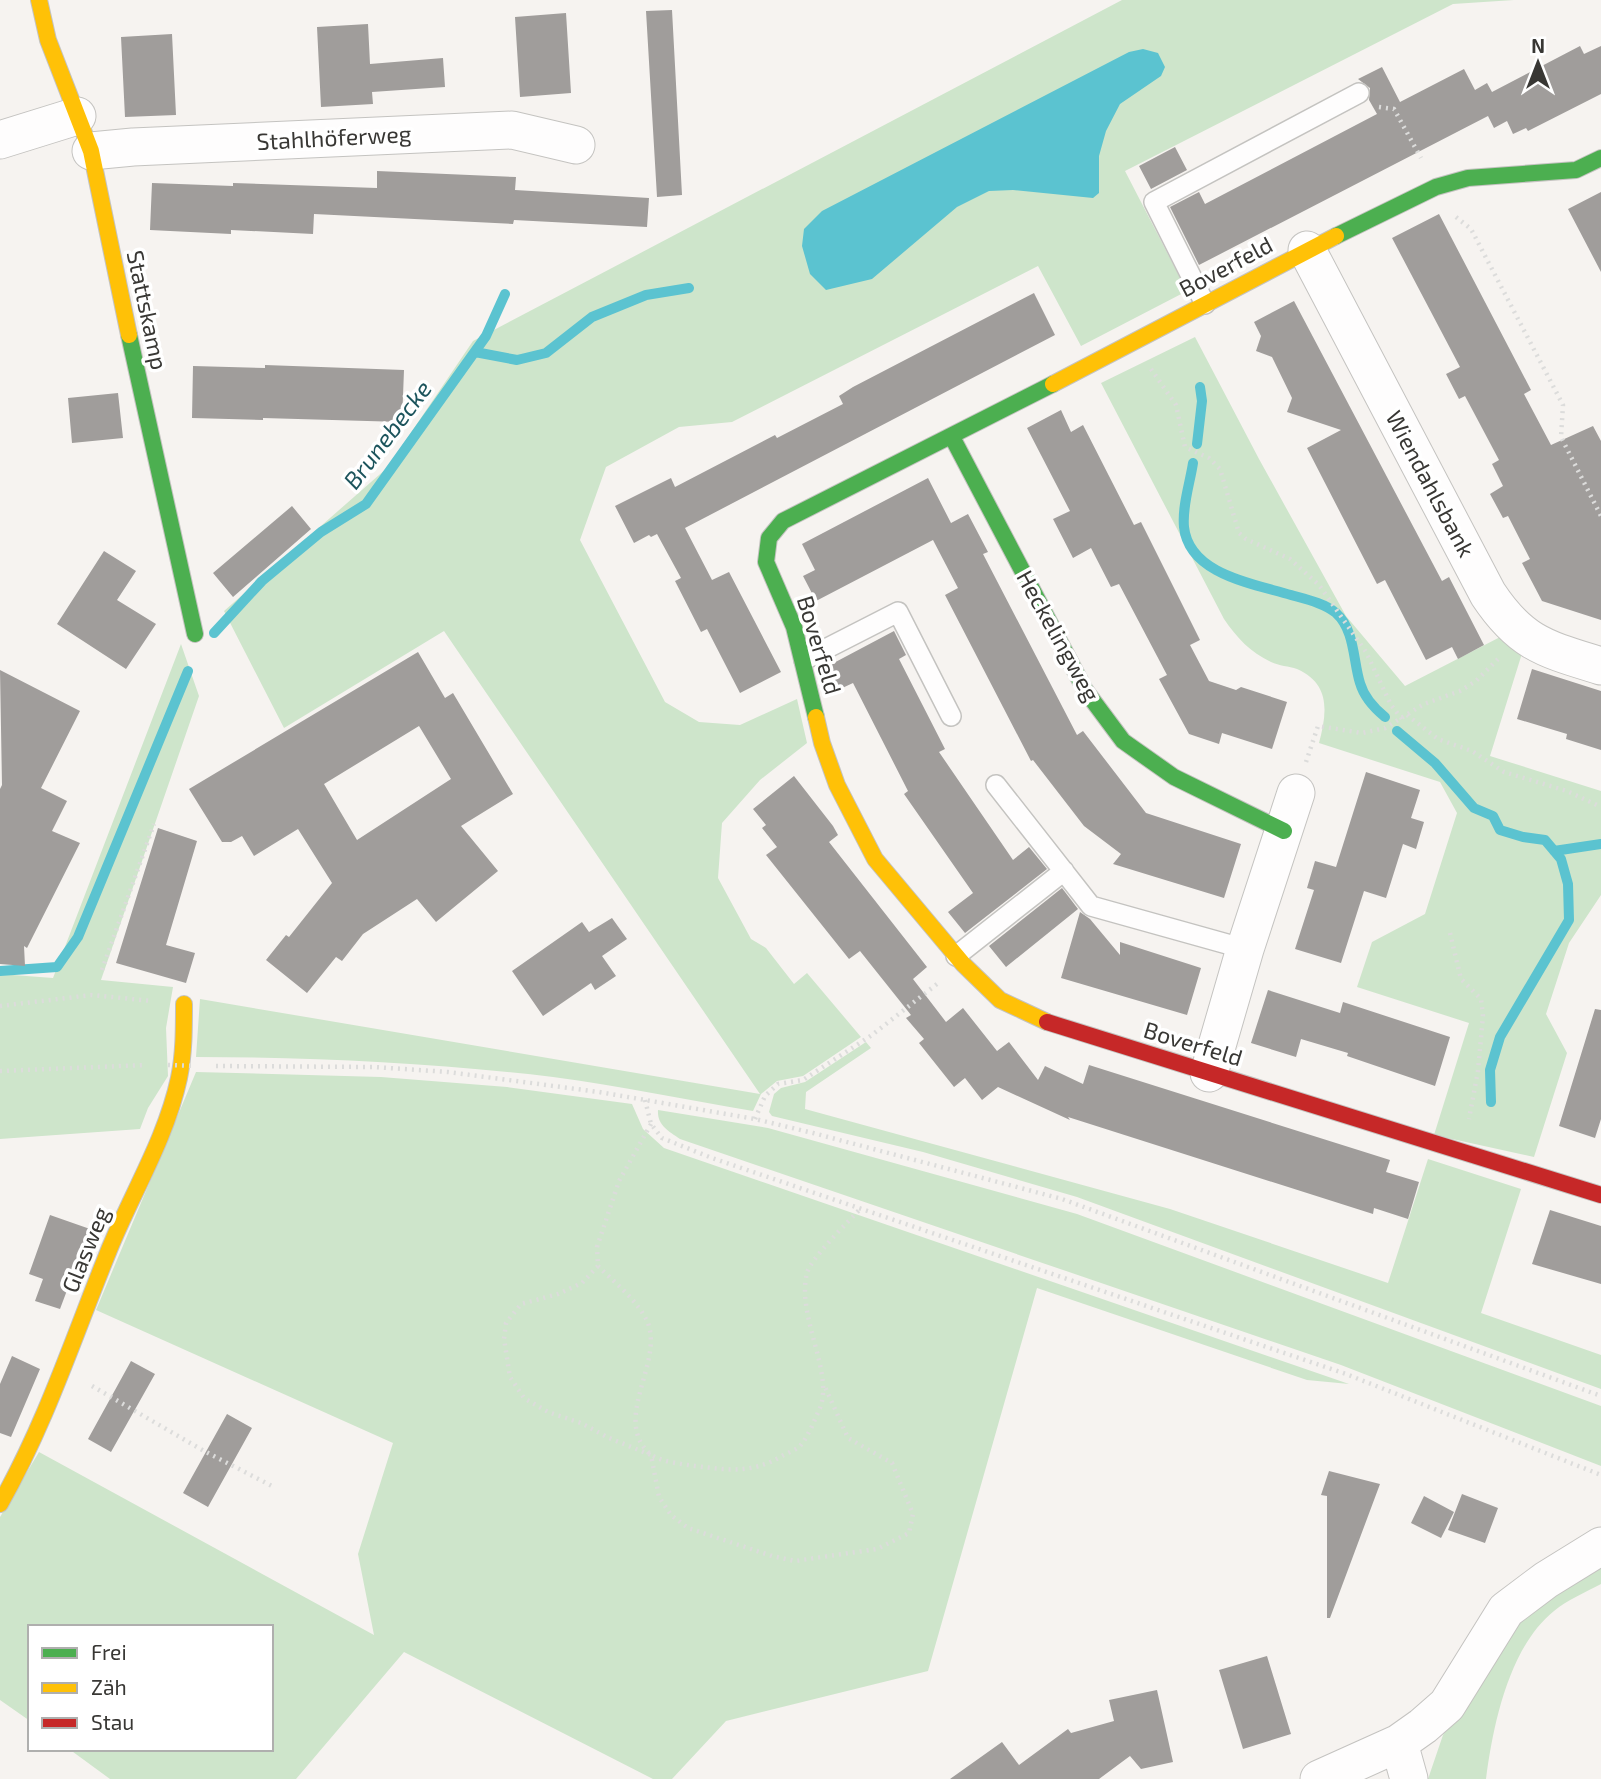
<svg xmlns="http://www.w3.org/2000/svg" width="1601" height="1779" font-family="'Exo 2',sans-serif">
	<rect width="100%" height="100%" fill="#f6f3f0"/>
	<path fill="#cee5cb" d="M1122 0H1514L1453 4 1125 171 1187 291 1081 346 1038 266 732 422 679 427 606 467 580 540 665 702 699 722 740 725 797 699 807 743 760 780 722 823 718 878 751 939 766 948 794 984 807 973 861 1037 803 1076 777 1081 761 1094 753 1111C687 1100 620 1086 553 1077 434 1063 315 1057 196 1057L200 999 760 1094 444 631 284 728 224 611 387 468 473 341Z
		M1195 337 1259 459 1346 616 1405 686 1506 634 1524 647 1490 756 1601 791V895L1569 943 1546 1014 1567 1053 1534 1157 1434 1135 1469 1023 1357 987 1372 942 1425 914 1457 813 1440 782 1319 743C1327 713 1331 684 1297 669 1289 666 1279 666 1271 662 1250 652 1237 638 1224 619L1101 383Z
		M181 644 199 696 101 980 173 987 166 1028 168 1076 148 1108 140 1129 0 1139V974L53 978Z
		M866 1042 871 1048 806 1092 805 1109 1170 1209 1388 1283 1428 1159 1521 1189 1481 1313 1601 1355V1389L1077 1197 923 1152 772 1116 769 1112 774 1094 781 1088 805 1082Z
		M196 1072 381 1077 507 1087 632 1104 643 1129 664 1148 1349 1384 1307 1380 1037 1288 928 1671 726 1721 672 1779H653L404 1652 296 1779H110L69 1749H271V1627H30V1721L0 1700V1517L39 1452 374 1635 358 1554 393 1443 96 1310Z
		M658 1110 768 1128 1077 1214 1601 1406V1466L1341 1365 680 1139C668 1131 657 1125 658 1110Z
		M1601 1564V1584C1586 1592 1567 1600 1554 1611 1509 1647 1493 1725 1486 1779H1428L1443 1735 1488 1668 1507 1631 1543 1598Z"/>
	<path fill="#5bc3d0" d="M1143 49 1158 53 1165 67 1161 76 1120 104 1106 131 1099 156V193L1093 198 1013 190 989 191 957 207 872 279 826 290 810 274 802 246 804 229 822 211 1129 52Z"/>
	<g fill="none" stroke-linecap="round" stroke-linejoin="round">
		<path stroke="#5bc3d0" stroke-width="10" d="M475 352 517 360 546 353 592 317 646 295 689 288
			M1197 444 1202 401 1200 387
			M1193 463C1190 483 1182 506 1184 527 1189 575 1255 584 1291 595 1305 599 1324 603 1336 613 1355 630 1353 661 1360 683 1364 697 1374 708 1385 717
			M214 633 262 581 321 532 366 504 486 336 505 294
			M1397 731 1435 763 1474 808 1493 816 1500 830 1523 837 1545 840 1561 859 1568 884 1569 920 1500 1037 1490 1070 1491 1102
			M1554 851 1601 844
			M0 971 57 967 78 937 188 671"/>
	</g>
	<path fill="#a09d9b" fill-rule="evenodd" d="M672 10 682 195 657 197 646 11Z
		M566 13 571 93 520 97 515 17Z
		M368 24 370 64 443 58 445 87 372 92 373 104 321 107 317 27Z
		M172 34 176 115 125 117 121 37Z
		M1580 46 1584 54 1601 46V94L1528 131 1526 128 1513 134 1507 121 1494 128 1488 116 1199 265 1170 207 1199 192 1205 204 1377 114 1369 100 1370 88 1358 79 1382 67 1400 102 1464 69 1475 90 1487 83 1492 92Z
		M1175 147 1187 170 1151 189 1139 166Z
		M377 171 516 177 515 190 649 198 647 227 514 220 513 224 314 214 313 234 231 230V234L150 230 152 183 233 186V183L377 188Z
		M1601 192V272L1568 209Z
		M1439 214 1531 390 1524 394 1551 445 1593 426 1601 441V620L1542 601 1522 563 1530 559 1508 516 1503 518 1490 494 1503 486 1492 464 1499 460 1465 396 1459 399 1446 374 1460 367 1392 238Z
		M1034 293 1055 335 685 528 712 580 729 572 781 672 740 693 707 629 701 632 675 581 681 578 657 534 651 537 649 535 634 543 615 506 671 478 675 487 775 435 777 438 843 404 839 396 853 387Z
		M1294 301 1442 581 1449 577 1484 645 1458 659 1452 647 1426 660 1385 580 1377 584 1307 448 1341 430 1287 412 1292 398 1272 357 1256 351 1261 336 1254 322Z
		M265 365 404 370 402 422 263 418V420L192 418 193 366 265 368Z
		M118 393 123 438 72 443 68 398Z
		M1061 410 1071 432 1083 425 1134 525 1141 522 1200 640 1190 645 1209 681 1236 690 1241 687 1287 702 1272 749 1222 733 1219 744 1189 734 1159 679 1167 675 1119 584 1111 587 1091 548 1073 558 1053 519 1070 511 1027 428Z
		M928 478 951 523 968 514 988 552 983 554 1077 735 1083 731 1146 813 1241 844 1224 898 1113 864 1121 854 1084 826 1033 760 1031 761 945 595 958 588 933 540 816 601 803 576 815 570 802 544Z
		M292 506 311 529 233 597 213 573Z
		M104 551 136 571 117 600 156 624 126 669 57 624Z
		M894 631 906 655 899 659 945 749 939 752 1013 860 1029 847 1047 869 965 933 948 912 973 893 904 794 908 791 853 683 838 690 829 671 828 666Z
		M418 652 445 698 453 693 513 794 461 826 498 871 436 922 417 899 363 934 342 961 336 957 307 993 266 960 286 935 289 937 332 883 298 829 254 856 242 836 231 842H222L189 789ZM419 726 451 779 357 840 324 784Z
		M1532 669 1601 691V750L1566 739 1567 734 1517 719Z
		M0 670 80 711 41 788 67 801 52 831 80 843 27 948 24 946 25 966 0 964V789L2 785Z
		M1366 772 1420 790 1411 818 1424 822 1416 849 1403 844 1386 898 1364 891 1341 963 1295 949 1314 890 1307 888 1315 861 1336 867Z
		M794 776 833 826 838 835 829 842 927 967 913 979 946 1022 963 1008 997 1051 1009 1042 1038 1080 1045 1066 1083 1084 1089 1065 1390 1160 1386 1172 1419 1182 1408 1219 1374 1208 1373 1214 1068 1117 1070 1120 998 1087 982 1100 965 1078 954 1087 919 1043 924 1039 906 1018 911 1015 860 951 849 959 766 855 777 847 762 828 766 825 753 809Z
		M158 828 197 841 166 945 195 953 186 983 116 963Z
		M1062 888 1078 909 1006 967 989 946Z
		M1080 912 1090 919 1120 955V942L1201 968 1187 1015 1061 978Z
		M612 918 627 939 602 956 616 976 595 990 591 983 543 1016 512 971 582 922 589 932Z
		M1268 990 1340 1013 1343 1002 1450 1037 1435 1086 1347 1056 1348 1053 1301 1039 1296 1057 1251 1043Z
		M1595 1009 1601 1010V1119L1595 1138 1559 1126Z
		M1550 1210 1601 1226V1284L1532 1264Z
		M50 1215 90 1229 60 1309 35 1301 43 1279 29 1274Z
		M12 1356 40 1369 11 1437 0 1433V1384Z
		M131 1361 155 1374 111 1452 88 1439Z
		M227 1414 252 1428 208 1507 183 1493Z
		M1329 1471 1380 1484 1330 1618H1327V1496L1321 1495Z
		M1462 1494 1498 1508 1485 1543 1448 1530Z
		M1424 1496 1454 1512 1441 1538 1411 1523Z
		M1267 1656 1291 1734 1243 1749 1219 1670Z
		M1157 1690 1173 1762 1141 1769 1130 1756 1099 1779H950L1002 1742 1019 1765 1068 1729 1071 1733 1114 1721 1109 1700Z"/>
	<g fill="none" stroke-linecap="round" stroke-linejoin="round">
		<g stroke="#c4c3c0" stroke-width="22">
			<path id="lane" d="M1205 304 1154 202 1359 93
				M804 660 898 612 951 716
				M996 785 1091 906 1245 949
				M956 956 1064 871"/>
		</g>
		<g stroke="#c4c3c0" stroke-width="39">
			<path id="street" d="M0 140 77 116
				M91 151 133 147 512 130 576 145
				M1307 250 1488 594C1521 644 1546 649 1601 666
				M1209 1073 1245 949 1296 793
				M1399 1743 1409 1779
				M1319 1779 1399 1743 1423 1726 1447 1705 1506 1610 1546 1580 1601 1546"/>
		</g>
		<g stroke="#c4c3c0" stroke-width="18">
			<path id="fast" d="M1336 236 1436 187 1468 178 1576 170 1601 158
				M129 335 195 634
				M952 437 1085 690 1123 741 1174 777 1284 831
				M816 717 794 627 766 562 769 538 783 521 1053 384"/>
		</g>
		<g stroke="#c4c3c0" stroke-width="18">
			<path id="slow" d="M39 0 48 40 91 151 129 335
				M1053 384 1336 236
				M816 717 822 743 837 785 875 859 963 964 1000 1000 1047 1022
				M0 1504C46 1423 74 1336 109 1250 132 1193 166 1139 179 1078 184 1054 184 1029 184 1004"/>
		</g>
		<g stroke="#c4c3c0" stroke-width="18">
			<path id="jam" d="M1047 1022 1601 1195"/>
		</g>
		<path stroke="#dcdcdb" stroke-width="4.5" stroke-dasharray="2 5" stroke-linecap="butt" d="M1379 107 1394 109 1421 158
			M1456 217 1471 229 1563 405 1561 437 1601 516
			M1151 369 1176 405 1185 447 1209 458 1220 469 1239 533 1246 539 1290 559 1319 585 1366 652 1391 705 1402 719
			M1407 715 1438 739 1472 751 1504 772 1567 791 1601 807
			M1306 762 1318 726 1362 733 1385 728 1424 704 1460 691 1476 681 1500 657
			M1450 933 1461 979 1481 999 1483 1016 1478 1071 1469 1119
			M102 970 154 824
			M0 1006 92 995 152 1001
			M216 1066 374 1067 448 1072 599 1092 755 1119 813 1133 1062 1199 1601 1396
			M0 1071 146 1065
			M645 1100 651 1124 662 1138 712 1158 1346 1374 1601 1475
			M755 1119 765 1096 778 1084 803 1080 872 1035 937 984
			M651 1124 619 1181 597 1247 598 1266C614 1282 637 1300 647 1321 665 1361 612 1418 649 1453 659 1462 682 1464 695 1466 728 1470 751 1474 782 1456 787 1453 796 1450 800 1446 808 1437 815 1419 820 1408 834 1372 796 1316 807 1273 811 1258 849 1221 861 1208
			M598 1266 582 1283 558 1294 521 1304 506 1323 504 1339 510 1377 524 1398 548 1412 581 1423 609 1438 651 1455 659 1497 671 1515 688 1528 772 1556 795 1561 877 1549 909 1533 913 1514 892 1463 848 1438 825 1387
			M92 1386 204 1451 272 1486"/>
		<use href="#lane" stroke="#fefdfd" stroke-width="19"/>
		<use href="#street" stroke="#fefdfd" stroke-width="37"/>
		<use href="#fast" stroke="#4caf50" stroke-width="16"/>
		<use href="#slow" stroke="#ffc107" stroke-width="16"/>
		<use href="#jam" stroke="#c62828" stroke-width="16"/>
		<path stroke="#dcdcdb" stroke-width="4.5" stroke-dasharray="2 5" stroke-linecap="butt" d="M168 1065 196 1066"/>
	</g>
	<g text-anchor="middle" stroke-width="7" stroke-linejoin="round" paint-order="stroke">
		<g font-size="23" fill="#383734" stroke="#fff">
			<text transform="translate(334 138) rotate(-3)" y="8">Stahlhöferweg</text>
			<text transform="translate(1226 267) rotate(-28)" y="8">Boverfeld</text>
			<text transform="translate(147 310) rotate(78)" y="8">Stattskamp</text>
			<text transform="translate(1430 484) rotate(62)" y="8">Wiendahlsbank</text>
			<text transform="translate(1058 636) rotate(61)" y="8">Heckelingweg</text>
			<text transform="translate(819 645) rotate(73)" y="8">Boverfeld</text>
			<text transform="translate(1193 1044) rotate(17)" y="8">Boverfeld</text>
			<text transform="translate(86 1250) rotate(-68)" y="8">Glasweg</text>
		</g>
		<g font-size="24" font-style="italic" fill="#1c545c" stroke="#fff">
			<text transform="translate(388 435) rotate(-53)" y="8">Brunebecke</text>
		</g>
	</g>
	<rect x="28" y="1625" width="245" height="126" fill="#ffffff" stroke="#afafae" stroke-width="2"/>
	<rect x="42" y="1648" width="35" height="10" fill="#4caf50" stroke="#afafae" stroke-width="2"/>
	<text x="91" y="1660" font-size="21" fill="#383734">Frei</text>
	<rect x="42" y="1683" width="35" height="10" fill="#ffc107" stroke="#afafae" stroke-width="2"/>
	<text x="91" y="1695" font-size="21" fill="#383734">Zäh</text>
	<rect x="42" y="1718" width="35" height="10" fill="#c62828" stroke="#afafae" stroke-width="2"/>
	<text x="91" y="1730" font-size="21" fill="#383734">Stau</text>
	<g transform="translate(1538 63)" stroke="#ffffff" stroke-width="5" paint-order="stroke">
	<path d="M0-5L12 26L0 18L-12 26Z" fill="#383734"/>
	<text y="-10" font-size="19" font-weight="bold" text-anchor="middle" fill="#383734">N</text>
	</g>
</svg>
